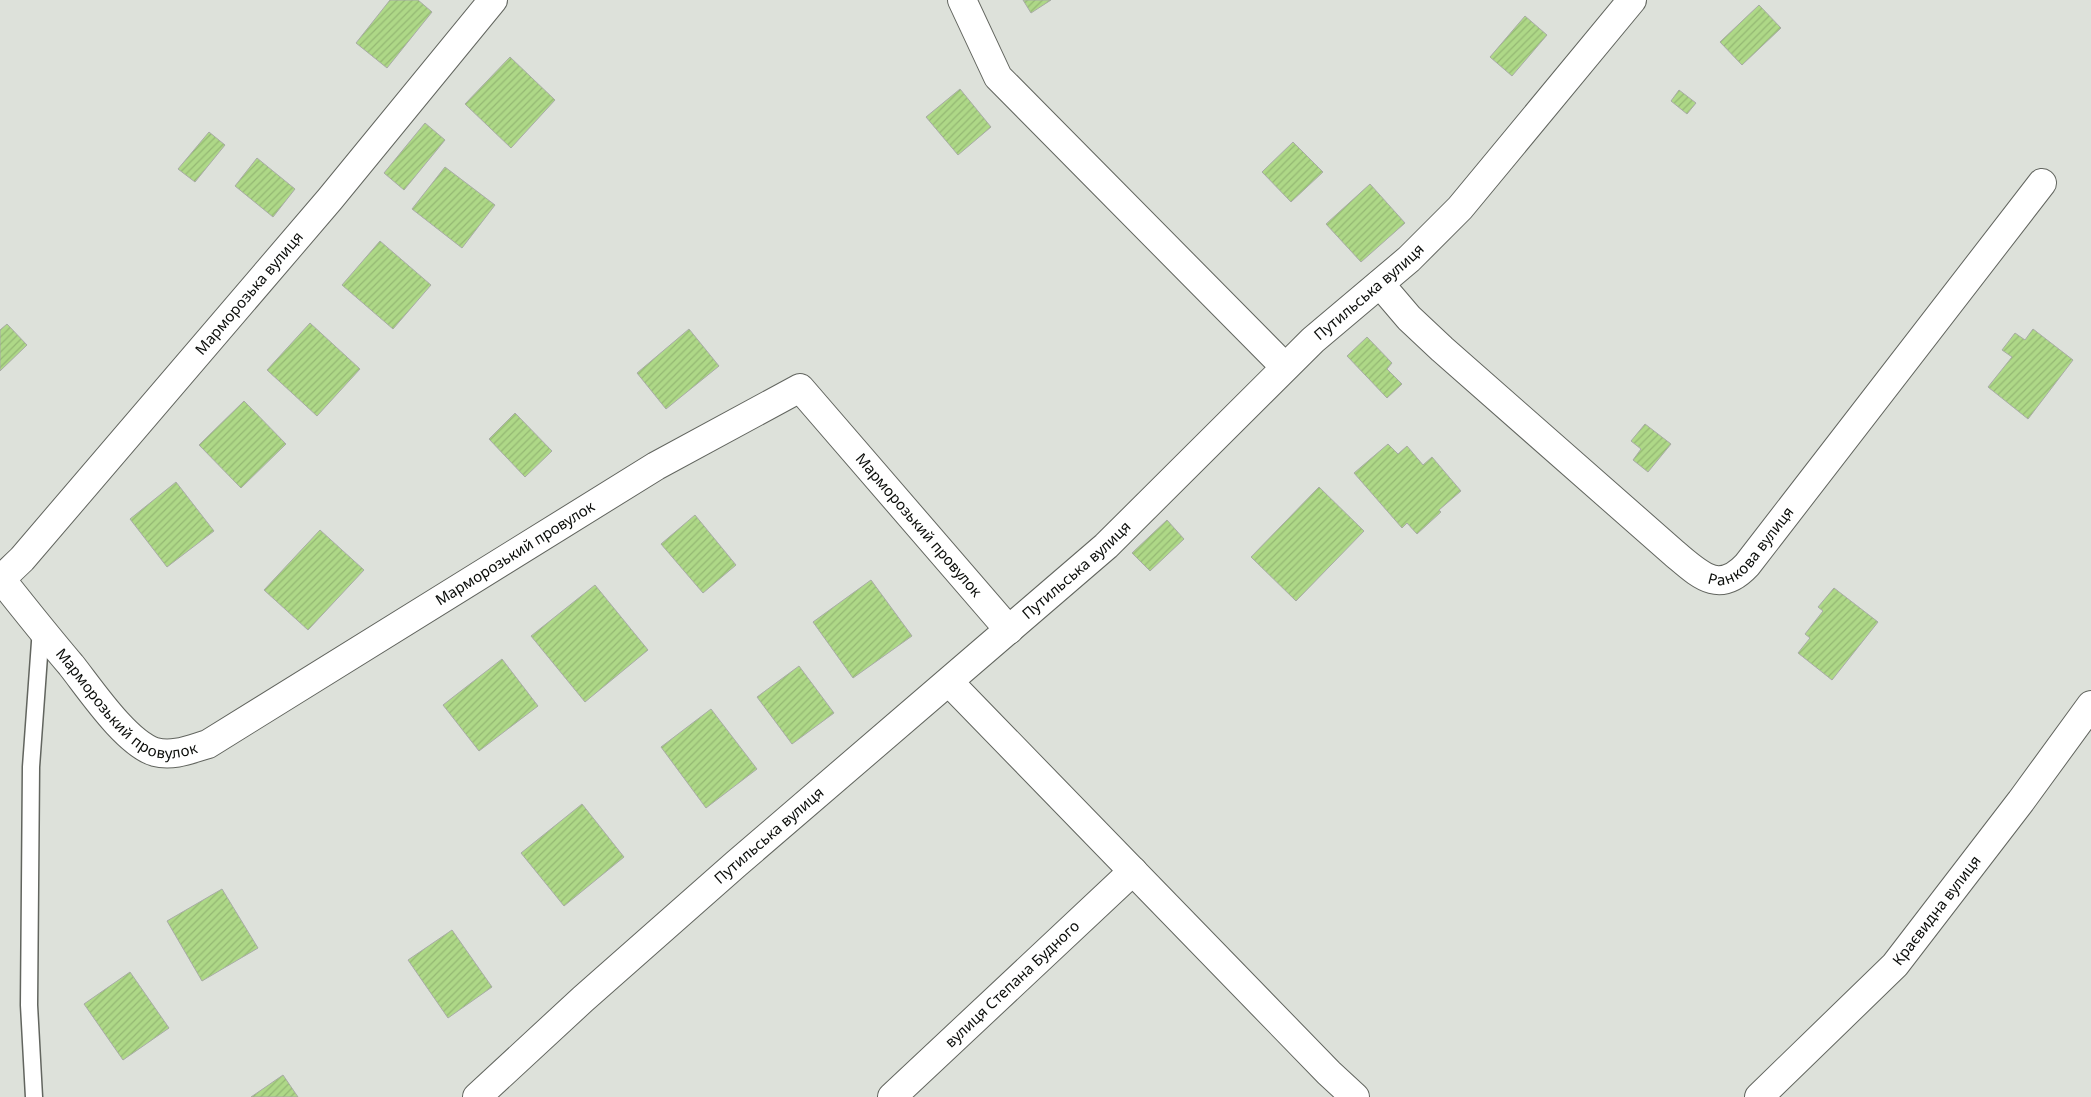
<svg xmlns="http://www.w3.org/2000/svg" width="2091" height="1097" font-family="'Noto Sans',sans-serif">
	<defs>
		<pattern id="building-hatch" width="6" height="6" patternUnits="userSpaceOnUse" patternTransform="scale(1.25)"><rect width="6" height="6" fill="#aed887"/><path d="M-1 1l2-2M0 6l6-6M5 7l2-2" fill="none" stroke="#94b873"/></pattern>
	</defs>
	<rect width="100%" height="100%" fill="#dde1da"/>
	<path fill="url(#building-hatch)" stroke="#a8aca5" d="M390 0H418L432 12 387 68 356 43Z
		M1023 0H1051L1031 13Z
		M1759 5 1781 28 1742 65 1720 42Z
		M1525 16 1547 35 1512 76 1490 57Z
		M510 57 555 100 511 148 465 104Z
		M960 89 991 127 958 155 926 117Z
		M1679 90 1696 103 1687 114 1671 101Z
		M425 123 445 140 404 190 384 173Z
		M209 132 225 145 195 182 178 169Z
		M1293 142 1323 172 1291 202 1262 172Z
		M257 158 295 189 273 217 235 186Z
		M445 167 495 205 462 248 412 209Z
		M1370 184 1405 223 1361 262 1326 224Z
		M380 241 431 285 393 329 342 285Z
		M310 323 360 369 317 416 267 370Z
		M7 324 27 345 0 371V330Z
		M689 329 719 366 666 409 637 373Z
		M2033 329 2073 360 2028 419 1988 387 2012 357 2002 350 2015 333 2025 340Z
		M1367 337 1392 363 1387 369 1402 384 1387 398 1347 356Z
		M244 401 286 444 241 488 199 445Z
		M515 413 552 451 525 477 489 439Z
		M1645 424 1671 444 1648 472 1633 460 1641 449 1631 441Z
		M1388 444 1398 454 1407 446 1423 465 1432 457 1461 491 1439 510 1441 512 1417 534 1407 523 1402 528 1354 473Z
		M176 482 214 531 167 567 130 519Z
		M1319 487 1364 531 1296 601 1251 557Z
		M695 515 736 565 703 593 661 544Z
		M1167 520 1184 539 1150 571 1132 553Z
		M320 530 364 570 308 630 264 590Z
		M871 580 912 636 853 678 813 622Z
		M595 585 648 650 585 702 531 636Z
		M1834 588 1878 622 1832 680 1798 653 1810 638 1805 634 1823 611 1818 607Z
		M502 659 538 706 479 751 443 705Z
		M799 666 834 713 792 744 757 697Z
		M711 709 757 769 706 808 661 747Z
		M582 804 624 857 564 906 521 853Z
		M222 889 258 948 202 981 167 921Z
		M452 930 492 987 448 1018 408 960Z
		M130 972 169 1028 123 1060 84 1004Z
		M283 1075 298 1097H251Z"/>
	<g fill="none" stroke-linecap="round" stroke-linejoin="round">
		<g stroke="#62655f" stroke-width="19">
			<path id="lane" d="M34 1097 29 1005 31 767 41 628"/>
		</g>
		<g stroke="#62655f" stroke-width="30">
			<g id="street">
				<path d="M962 0 998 77 1285 367"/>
				<path id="s1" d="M1380 284 1409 318 1442 349 1675 554C1700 575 1719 595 1747 565L2042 183"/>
				<path id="s2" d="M1 579C24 608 47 637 71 665 90 689 126 743 155 752 173 757 191 749 208 744L656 466 800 388 1009 630"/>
				<path id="s3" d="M0 580 22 559 330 199 493 0"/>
				<path d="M949 682 1329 1073 1355 1097"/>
				<path id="s4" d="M477 1097 583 999 736 864 1106 546 1313 340 1409 259 1460 208 1632 0"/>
				<path id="s5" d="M892 1097 1133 871"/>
				<path id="s6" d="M1759 1097 1895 965 2021 801 2091 705"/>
			</g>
		</g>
		<use href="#lane" stroke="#fff" stroke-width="16"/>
		<use href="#street" stroke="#fff" stroke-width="28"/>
	</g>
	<g text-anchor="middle" stroke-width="5" stroke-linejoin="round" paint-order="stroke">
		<g font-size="15" fill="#0b0d0a" stroke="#dde1da">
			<text dy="5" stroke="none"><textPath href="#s4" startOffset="1202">Путильська вулиця</textPath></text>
			<text dy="5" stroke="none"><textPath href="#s3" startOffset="380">Марморозька вулиця</textPath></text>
			<text dy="5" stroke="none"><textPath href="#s2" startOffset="1160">Марморозький провулок</textPath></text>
			<text dy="5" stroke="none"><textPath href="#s1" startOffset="499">Ранкова вулиця</textPath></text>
			<text dy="5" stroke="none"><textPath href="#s2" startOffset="649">Марморозький провулок</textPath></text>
			<text dy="5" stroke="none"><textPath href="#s4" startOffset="798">Путильська вулиця</textPath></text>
			<text dy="5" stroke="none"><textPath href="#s2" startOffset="184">Марморозький провулок</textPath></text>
			<text dy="5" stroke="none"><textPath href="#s4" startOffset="392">Путильська вулиця</textPath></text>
			<text dy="5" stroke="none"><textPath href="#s6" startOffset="258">Краєвидна вулиця</textPath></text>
			<text dy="5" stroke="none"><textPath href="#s5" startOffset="165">вулиця Степана Будного</textPath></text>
		</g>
	</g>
</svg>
